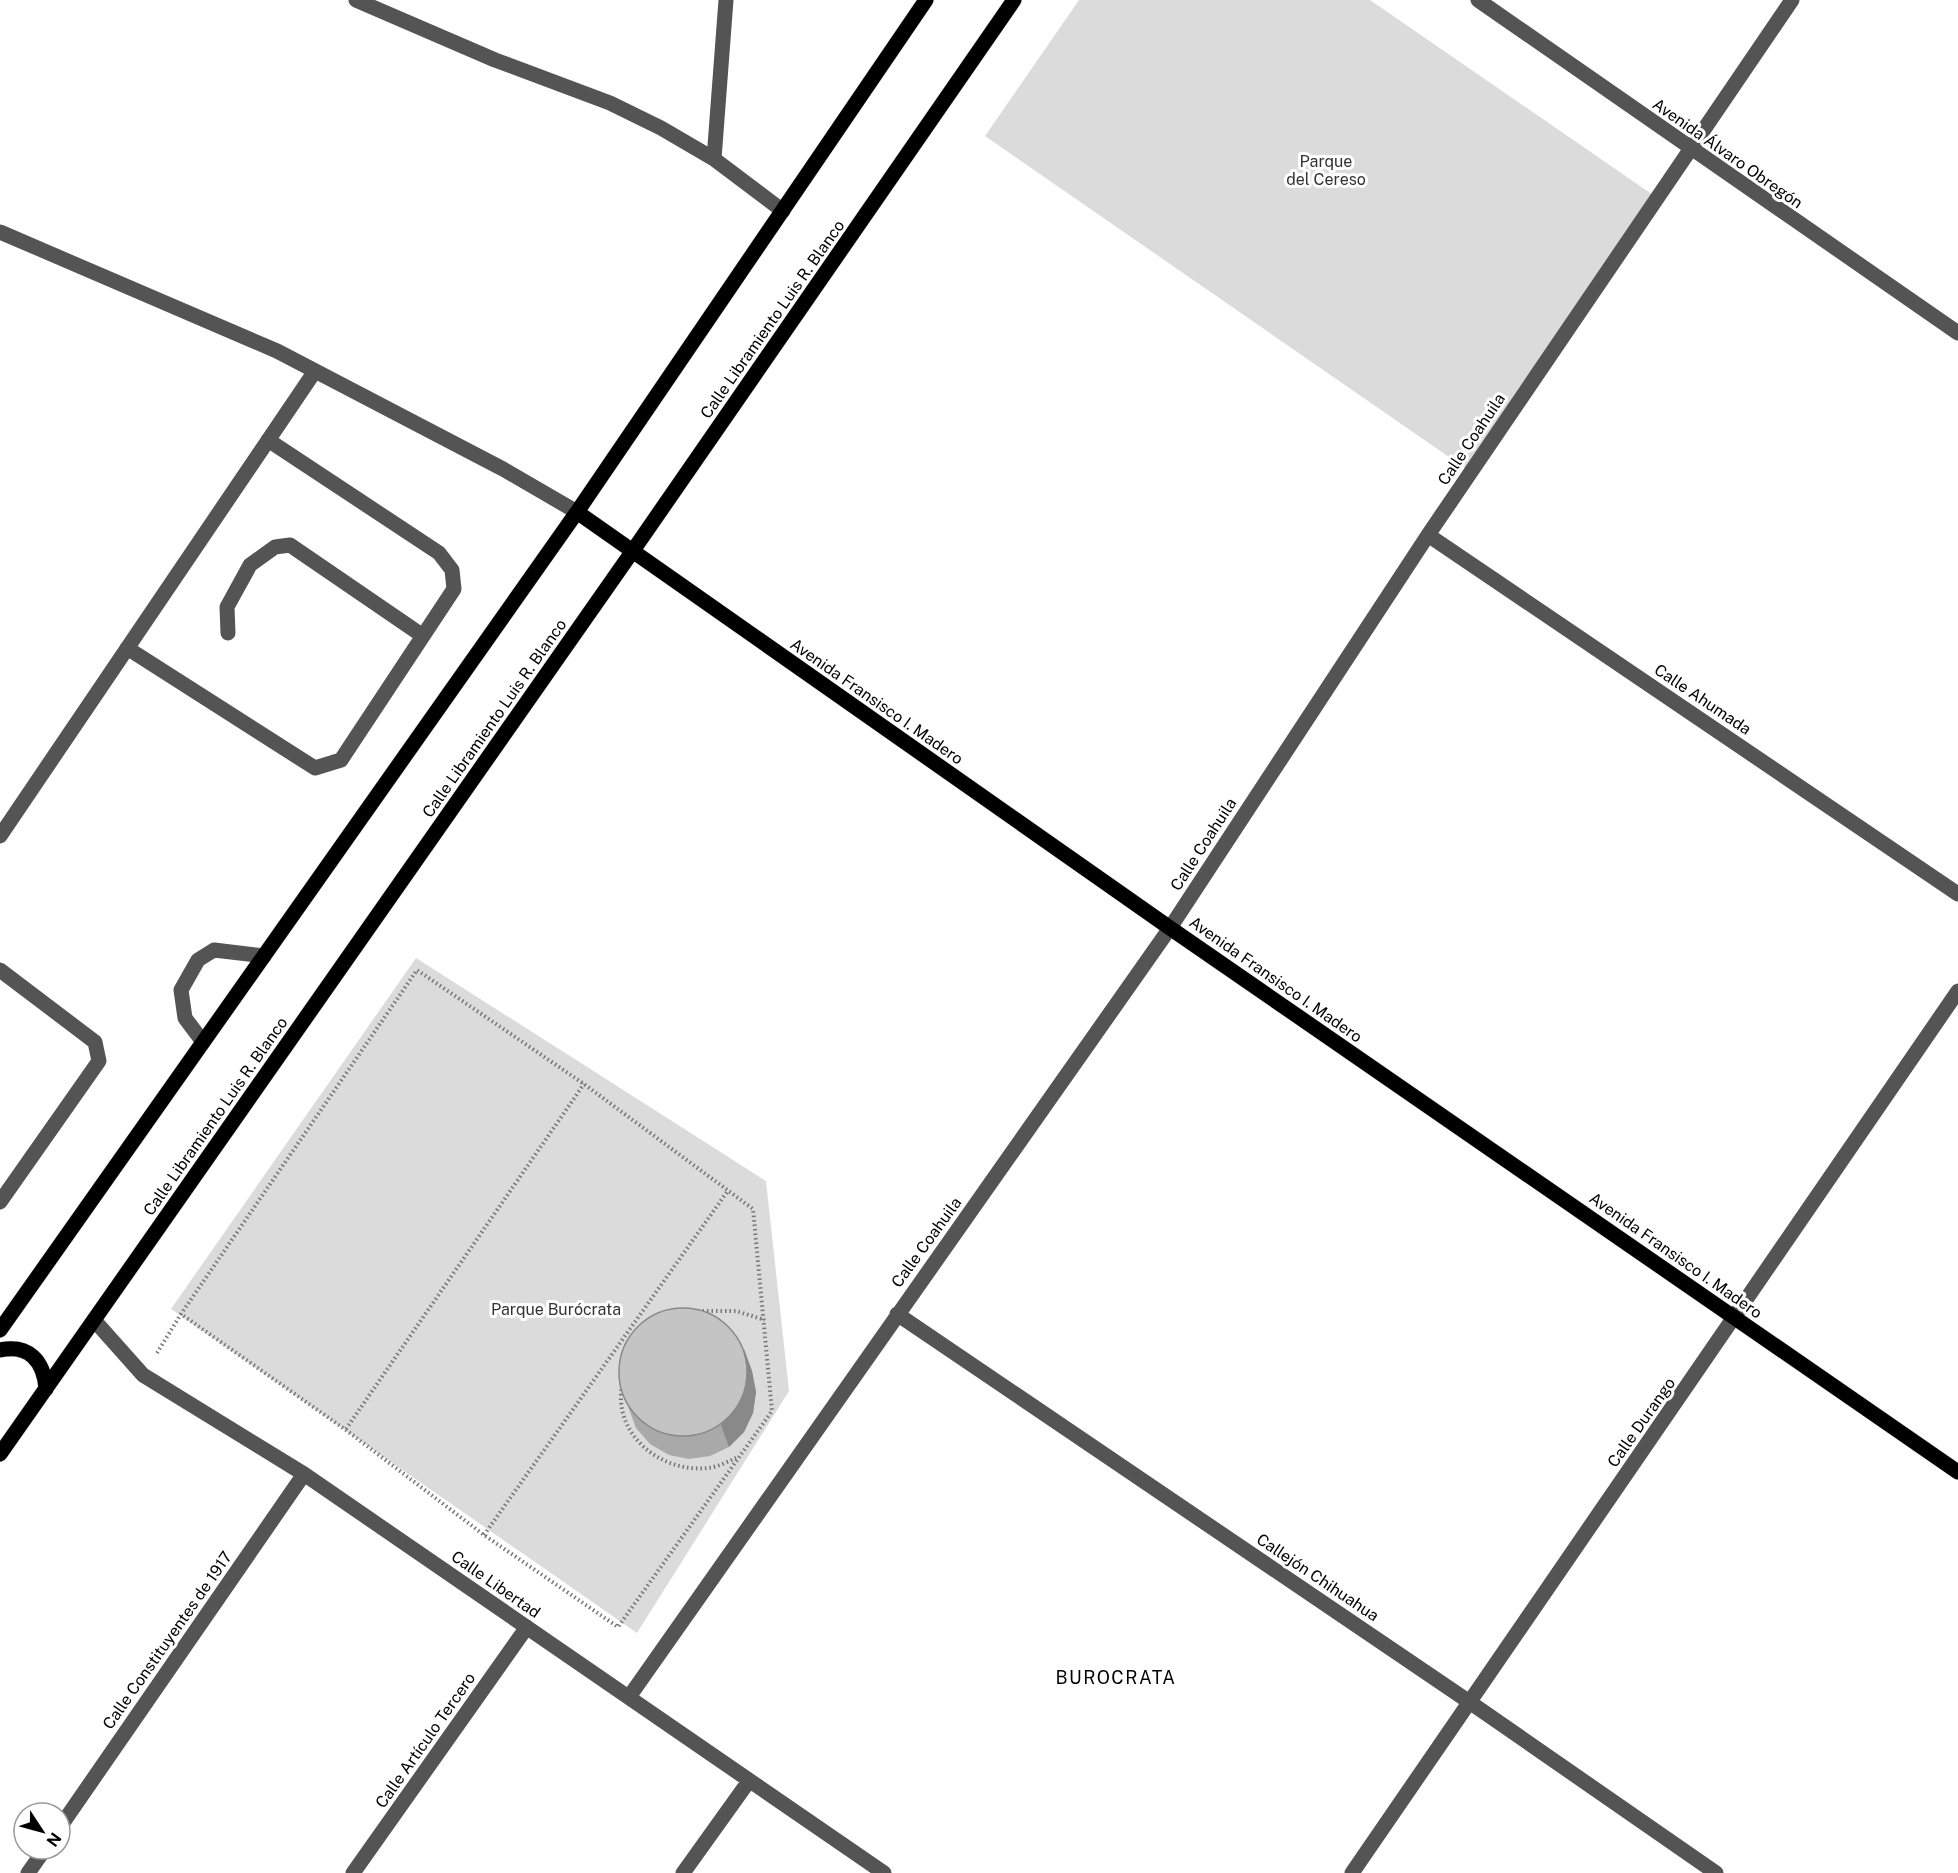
<svg xmlns="http://www.w3.org/2000/svg" width="1958" height="1873" font-family="'Public Sans',sans-serif">
	<rect width="100%" height="100%" fill="#fff"/>
	<path fill="#dbdbdb" d="M1079 0H1370L1653 195 1465 468 985 136Z
		M416 958 766 1181 789 1391 637 1633 171 1309Z"/>
	<g fill="none" stroke-linecap="round" stroke-linejoin="round">
		<g stroke="#dbdbdb" stroke-width="16">
			<path id="major" d="M577 512 1170 928 1958 1472
				M0 1330 577 512 926 0
				M0 1350C29 1344 44 1361 46 1389
				M0 1454 632 552 1014 0"/>
		</g>
		<path stroke="#767676" stroke-width="4" stroke-dasharray="1.5 3" stroke-linecap="butt" d="M698 1311H736L765 1320
			M157 1353 181 1314 417 970 584 1084 753 1209 772 1411 618 1627 484 1535 346 1430 181 1314
			M622 1385C613 1434 660 1473 708 1468 718 1467 729 1461 738 1457
			M346 1429 584 1084
			M484 1535 727 1192"/>
		<path stroke="#545454" stroke-width="15" d="M356 0 495 60 610 103 661 128 714 159 783 211
			M1478 0 1958 333
			M714 159 726 0
			M0 232 277 351 503 469 577 512
			M1428 535 1958 894
			M228 633 227 607 250 565 275 547 290 545 423 636
			M127 648 315 768 341 760 454 589 452 570 439 553 268 440
			M0 836 315 371
			M0 970 95 1042 99 1061 0 1202
			M203 1042 185 1018 181 990 198 960 214 950 264 956
			M897 1314 1468 1701 1716 1873
			M94 1320 143 1375 304 1474 884 1873
			M629 1697 1170 928 1428 535 1792 0
			M60 1827 304 1474
			M28 1873 45 1849
			M353 1873 527 1627
			M683 1873 749 1781
			M1352 1873 1958 991"/>
		<use href="#major" stroke="#000" stroke-width="15"/>
	</g>
	<path fill="#a9a9a9" d="M744 1349 752 1371 756 1392 753 1413 744 1432 729 1447 710 1456 689 1459 669 1455 650 1444 636 1428 621 1387Z"/>
	<path fill="#898989" d="M744 1349 752 1371 756 1392 753 1413 744 1432 729 1447 721 1425Z"/>
	<path fill="#c4c4c4" stroke="#898989" stroke-width="1.5" d="M619 1372a64 64 0 1 1 128 0a64 64 0 1 1-128 0Z"/>
	<g text-anchor="middle" stroke-width="6" stroke-linejoin="round" paint-order="stroke">
		<g font-size="16" fill="#000" stroke="#fff">
			<text transform="translate(1728 153) rotate(35)" y="6">Avenida Álvaro Obregón</text>
			<text transform="translate(772 319) rotate(-55)" y="6">Calle Libramiento Luis R. Blanco</text>
			<text transform="translate(1471 439) rotate(-56)" y="6">Calle Coahuila</text>
			<text transform="translate(1703 699) rotate(34)" y="6">Calle Ahumada</text>
			<text transform="translate(877 701) rotate(35)" y="6">Avenida Fransisco I. Madero</text>
			<text transform="translate(494 718) rotate(-55)" y="6">Calle Libramiento Luis R. Blanco</text>
			<text transform="translate(1203 844) rotate(-57)" y="6">Calle Coahuila</text>
			<text transform="translate(1276 979) rotate(35)" y="6">Avenida Fransisco I. Madero</text>
			<text transform="translate(215 1116) rotate(-55)" y="6">Calle Libramiento Luis R. Blanco</text>
			<text transform="translate(926 1242) rotate(-54)" y="6">Calle Coahuila</text>
			<text transform="translate(1676 1255) rotate(35)" y="6">Avenida Fransisco I. Madero</text>
			<text transform="translate(1641 1422) rotate(-55)" y="6">Calle Durango</text>
			<text transform="translate(1318 1577) rotate(34)" y="6">Callejón Chihuahua</text>
			<text transform="translate(496 1584) rotate(35)" y="6">Calle Libertad</text>
			<text transform="translate(167 1640) rotate(-55)" y="6">Calle Constituyentes de 1917</text>
			<text transform="translate(425 1740) rotate(-55)" y="6">Calle Artículo Tercero</text>
		</g>
		<g font-size="16" fill="#323232" stroke="#fff">
			<text x="1326" y="167">Parque<tspan x="1326" dy="18">del Cereso</tspan></text>
			<text x="556" y="1315">Parque Burócrata</text>
		</g>
		<g font-size="18" letter-spacing="1.5" fill="#000" stroke="#fff">
			<text x="1116" y="1684">BUROCRATA</text>
		</g>
	</g>
	<g transform="translate(42 1831) rotate(126)"><circle r="28" fill="#ffffff" stroke="#999999" stroke-width="1.5"/>
	<path d="M0-4.5L10 22L0 15L-10 22Z" fill="#000000"/>
	<text y="-9" font-size="16" font-weight="bold" text-anchor="middle" fill="#000000">N</text>
	</g>
</svg>
